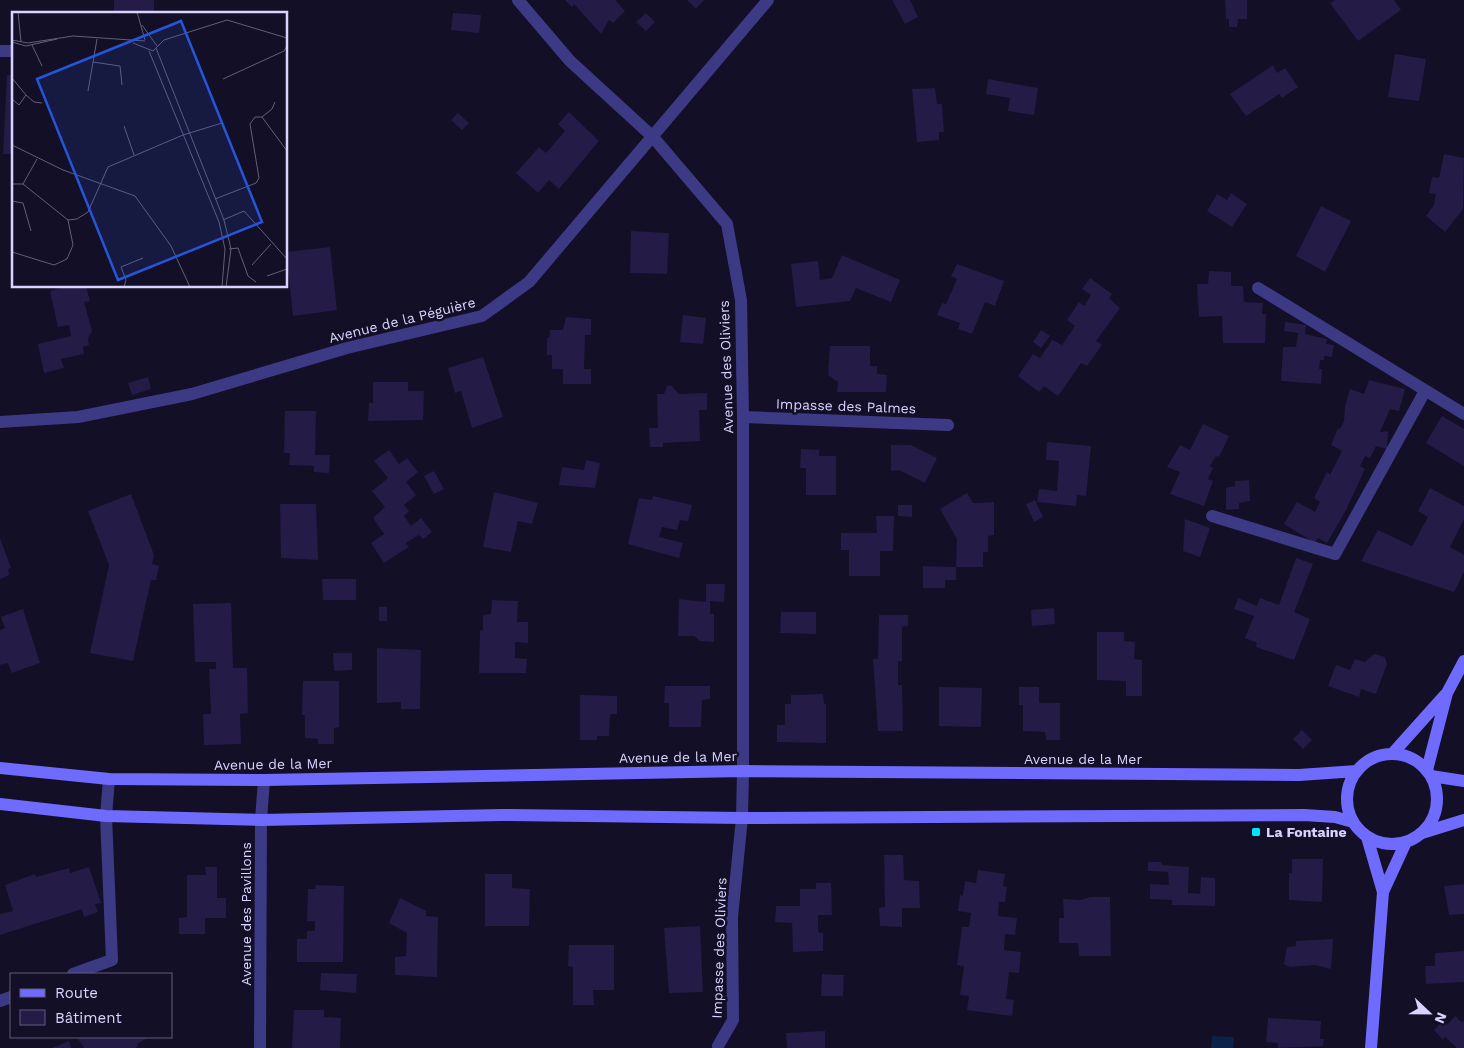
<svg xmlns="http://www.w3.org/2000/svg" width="1464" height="1048" font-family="'Work Sans',sans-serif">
	<rect width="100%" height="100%" fill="#130f26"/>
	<path fill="#0c2248" d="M1212 1036 1234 1037 1233 1048H1211Z"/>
	<path fill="#241b47" d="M114 0H154V12L114 11Z
		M565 0H615L625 11 613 23 609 20 601 34 574 4 572 7Z
		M687 0H704L696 9Z
		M892 0H910L918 17 905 24Z
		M1225 0H1247V19H1238L1237 27H1229V19H1226Z
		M1335 0H1394L1401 10 1358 41 1330 3Z
		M453 13 481 15 479 33 451 30Z
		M646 13 655 22 646 31 636 22Z
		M1395 54 1426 59 1419 101 1388 97Z
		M1273 65 1277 73 1285 68 1298 87 1282 98 1279 94 1246 116 1230 94Z
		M7 75H14V154H3Z
		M988 79 1038 88 1034 115 1008 111 1010 98 986 94Z
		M935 88 937 104H942L944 132H939V140L917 142 912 89Z
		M569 112 599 141 559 189 549 180 538 193 516 173 539 147 546 153 565 131 558 124Z
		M458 113 469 123 462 130 451 120Z
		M1444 154 1464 158 1463 209 1445 232 1426 216 1434 205 1436 194 1429 193 1432 177 1439 178Z
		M1231 193 1247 204 1232 227 1207 211 1217 194 1227 200Z
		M1321 206 1351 221 1325 272 1296 256Z
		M631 231 669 233 667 274 630 273Z
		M330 247 337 310 293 316 286 252Z
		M842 255 900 280 891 302 856 288 850 301 796 307 791 264 818 261 820 280 832 278Z
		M957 264 1004 281 995 306 985 302 972 334 958 329 960 323 937 315 942 303 946 304 957 279 951 276Z
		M1209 271 1231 272V286H1243L1244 302 1263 303 1262 314H1266L1265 343H1223L1222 316 1199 317 1197 284H1208Z
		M1090 278 1112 294 1109 298 1120 308 1096 341 1102 345 1087 366 1081 363 1058 396 1044 386 1039 392 1018 376 1033 354 1040 358 1052 340 1062 345 1075 326 1067 320 1079 302 1084 306 1091 295 1082 289Z
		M68 286H86L90 301 84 302 92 331 88 338 89 345 83 347 84 354 61 359 64 368 44 373 38 344 71 336 69 325 58 327 50 291Z
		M683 315 706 318 703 344 680 342Z
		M566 317 591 319V335H585L584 369H591V384H563V369H552V355H547V338H549L550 330H563Z
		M1285 322 1306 325 1305 334 1327 339 1326 344 1334 345 1332 357 1324 356V360H1320L1319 369H1322L1321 384 1281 381 1283 347H1296L1298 333 1284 331Z
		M1041 330 1050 336 1041 348 1033 342Z
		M830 346H870V366H877V374L887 375 886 392H837L838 382 828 375Z
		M483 357 503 417 472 428 461 391 455 393 448 368Z
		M148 377 151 389 132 395 128 383Z
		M1369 380 1405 389 1399 411 1390 409 1380 432 1388 431 1387 449 1376 446 1370 458 1365 456 1360 466 1365 469 1346 510 1327 543 1318 538 1315 543 1284 524 1297 502 1315 512 1320 502 1314 498 1327 472 1330 475 1342 451 1331 445 1338 428 1340 429 1344 421 1345 406 1350 389 1364 394Z
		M373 382H408V391H424L423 420 368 421 369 403H373Z
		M671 385 679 394 707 393V410H699L700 441 663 443V447H650L649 428H658L657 394H664L667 386Z
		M285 411H316L315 455H330L329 473 314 472V466L289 465 290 453H284Z
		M1442 416 1464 429V466L1426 443Z
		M1203 424 1229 436 1219 457 1216 456 1210 466 1213 468 1208 479 1213 481 1204 506 1170 494 1180 472 1167 467 1180 445 1190 450Z
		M1047 442 1091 446 1086 496 1077 495 1076 506 1037 502 1039 489 1057 491 1059 461 1046 460Z
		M891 445H911L937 458 925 483 899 470 891 471Z
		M801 449 819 450V456H836V495H806V468H800Z
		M389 450 399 464 407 458 418 472 406 482 416 495 404 505 409 511 404 516 411 526 421 518 432 532 423 539 419 535 406 543 409 547 384 563 371 543 384 534 373 518 385 507 372 491 388 478 374 461Z
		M586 460 600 463 595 488 559 485 562 467 584 470Z
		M434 471 444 489 434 494 424 476Z
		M1249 480 1250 501 1239 503V509L1226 510V488L1235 486V481Z
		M1430 488 1464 506V519L1450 547 1464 555V572L1454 592 1361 561 1378 530 1412 546 1428 517 1418 511Z
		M494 492 538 503 532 524 518 521 511 552 483 547Z
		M967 493 973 503 994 502V535L988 536V552H983V567H956L957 539 940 509Z
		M131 494 154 555 152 564 159 566 156 580H151L133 661 90 653 109 565 88 511Z
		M653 496 692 505 688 521 680 520 677 530 662 527 659 537 683 543 679 558 628 544 639 498 652 500Z
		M1035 500 1043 517 1034 522 1026 504Z
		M280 504H316L318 560 281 558Z
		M898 505H912V517L898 516Z
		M876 516H894L893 551H880V576H849V550H841V533H877Z
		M1185 519 1210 528 1200 557 1183 551Z
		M0 538 11 568 8 569 9 575 0 579Z
		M1296 558 1313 564 1294 612 1310 619 1294 660 1256 647 1257 643 1245 638 1254 616 1234 609 1238 598 1257 606 1260 598 1279 605Z
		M923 566 956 567V580H945V588H923Z
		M322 579H356V600H323Z
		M706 584H725L724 602 710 601V614H714V642L700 641 694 636H678L679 599 706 602Z
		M492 600 518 601 517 622H528V643L515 642V658L527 659 526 673H479L480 631 483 630V615L491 614Z
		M231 603 233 668H247L248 713 240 714 241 744 204 745 203 714H211L209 669H216V662H195L193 604Z
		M379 607H387V621H379Z
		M1054 608 1055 624 1032 626 1031 610Z
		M23 609 40 663 12 673 8 663 0 665V630L5 628 1 617Z
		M781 612H816V634L780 633Z
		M879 615H908V626L902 627V661H898V685H902L903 731H878L873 659H878Z
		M1097 632H1124V641L1135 642 1134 659 1142 660V696H1126V681L1097 680Z
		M377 648 421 650 420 709H401V702L377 703Z
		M333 653H352V670L334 671Z
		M1374 654 1385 657 1387 664 1376 694 1361 689 1359 697 1328 686 1336 665 1350 670 1355 659 1365 662Z
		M303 681H339V727L334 728V744H318V739L305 738V715H302Z
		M665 686H710V699L702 700 701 727H669V703H664Z
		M939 687 982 688 981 727 939 726Z
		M1019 687H1039V703H1060V740H1046L1045 732 1023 731V705H1019Z
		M823 694 824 704H826V743L777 742V725H785V704H791V695Z
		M580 695 617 696V714H610L609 736H597V740H580Z
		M1302 730 1312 740 1303 749 1293 739Z
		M884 855H903L904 880 919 881 920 908H902V927L880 926 879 908 885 907Z
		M1292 859H1323L1322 902 1289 900V873H1292Z
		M1148 862H1161L1162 865 1189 867 1188 893 1200 894 1201 877 1215 878V906L1172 905V900L1150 899V884L1169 885 1168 872 1148 871Z
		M89 867 101 903 95 904 98 912 84 917 82 909 0 935V914L13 911 5 885 35 874 36 877 69 868 70 873Z
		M205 867H217V898H226V918H205V934H179V918L187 917V875H206Z
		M978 870 1005 874 1003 886 1007 887 1005 902H999L998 916 1017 918 1015 935 1005 934 1004 950 1021 952 1019 973 1009 972 1006 999 1014 1000 1012 1016 967 1010 969 996 960 995 964 966 957 965 962 927H969L971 913 958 911 960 895 963 896 965 881 976 883Z
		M485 874H512V888L530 889 529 926H485Z
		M816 883H831L832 915H818V932L823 933V951L793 952 792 923 775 922 776 906H800V889H816Z
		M1464 884V914L1449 915 1444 886Z
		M316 885 344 886 343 962H297V939H307V931H315V921H307L308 889H315Z
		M1090 897H1110L1111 956H1079L1078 943H1059V918H1064L1063 899 1081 900Z
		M400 898 426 911V916L438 917 437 977 395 975V957L406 956 407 933 389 923Z
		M700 926 703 992 669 993 664 928Z
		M1333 939 1331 969 1315 965 1290 967 1284 964 1287 947 1296 946V941Z
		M569 945H614V990H593L594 1005H573V967L568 966Z
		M1464 951V982L1426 984 1425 966H1435V953Z
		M321 973 357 974 356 993 320 990Z
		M822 974 844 975 843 996H821Z
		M294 1010H324V1017L341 1018 340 1048H292Z
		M1455 1016 1462 1022 1464 1021V1048H1457L1445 1037 1443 1040 1434 1030 1443 1021 1447 1025Z
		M1268 1018 1321 1021 1320 1039H1324L1323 1046 1278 1048V1043L1266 1042Z
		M825 1031V1048H787L786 1033Z
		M82 1037H149L137 1044 138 1046 135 1048H84L78 1039Z
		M69 1041 71 1048H52Z"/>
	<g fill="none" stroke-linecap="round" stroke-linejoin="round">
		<path stroke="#3d3a85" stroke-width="12" d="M518 0 570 61 653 137 727 224 741 300 743 417V771L742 818 732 917 733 1020 718 1046
			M0 51H14
			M1258 288 1464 414
			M743 417 948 425
			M0 422 78 417 192 394 347 348 482 316 529 282 768 0
			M1212 516 1335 554 1425 391
			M73 974 112 960 106 816 109 779
			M0 1001 11 997
			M260 1048 261 820 264 780"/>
		<path stroke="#6f6bff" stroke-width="12" d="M1393 753 1445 695
			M1347 799a45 45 0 1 1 90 0a45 45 0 1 1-90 0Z
			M0 768 109 779 264 780 743 771 1299 775 1357 771
			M1427 770 1447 693 1464 661
			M1431 776 1464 781
			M0 804 106 816 261 820 502 815 742 818 1304 815 1335 817 1353 822
			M1422 833 1464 820
			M1367 837 1383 892 1371 1048
			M1383 892 1406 842"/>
	</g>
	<rect fill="#00e5ff" stroke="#130f26" stroke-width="2" x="1251" y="827" width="10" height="10" rx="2.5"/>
	<g text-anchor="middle" stroke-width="5" stroke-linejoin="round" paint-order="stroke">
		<g font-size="14" fill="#d9d4ff" stroke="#130f26">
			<text transform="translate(402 320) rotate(-14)" y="5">Avenue de la Péguière</text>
			<text transform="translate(726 367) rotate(-92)" y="5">Avenue des Oliviers</text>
			<text transform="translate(846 406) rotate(2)" y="5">Impasse des Palmes</text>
			<text transform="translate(678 757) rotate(-1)" y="5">Avenue de la Mer</text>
			<text x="1083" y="764">Avenue de la Mer</text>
			<text transform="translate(273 764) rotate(-1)" y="5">Avenue de la Mer</text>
			<text transform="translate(246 914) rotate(-90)" y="5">Avenue des Pavillons</text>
			<text transform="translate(719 948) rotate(-88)" y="5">Impasse des Oliviers</text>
		</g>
		<g font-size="14" font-weight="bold" fill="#d9d4ff" stroke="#130f26" text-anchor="start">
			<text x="1266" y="837">La Fontaine</text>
		</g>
	</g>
	<g transform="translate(12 12)">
		<rect width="275" height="275" fill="#130f26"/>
		<path fill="none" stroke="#625e7d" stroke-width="1" d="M6 0 9 30M125 0 133 28M130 13 145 34M0 28 16 31 61 24 133 29M0 30 14 34 45 27M121 31 141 39 152 28 215 8 275 26M20 33 30 54M144 36 212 208 219 237 214 275M137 39 207 210 213 237 210 275M81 50 108 54 110 73M0 66 14 83 7 93 0 87M211 67 272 39 275 34M76 79 85 27M14 83 22 90 30 91M250 105 275 139M250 105 260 97 263 90M112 114 122 143M0 133 51 158 123 184 159 234 178 275M0 172H11L56 208 61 233 55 247 42 253 0 240M11 172 25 147M203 187 244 171 247 166 238 112 243 105H250M0 189 11 191 19 219M56 208 65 207 76 200 96 155 171 123 210 111M211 208 232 199 275 247M217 237 226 236 236 264 244 270M240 253 259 232M255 264 275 257M112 275 114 268 109 255 131 246"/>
		<path fill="#2655da" fill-opacity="0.15" stroke="#2655da" stroke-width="2.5" d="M169 9 250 210 106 268 25 67Z"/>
		<rect width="275" height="275" fill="none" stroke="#d9d4ff" stroke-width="2.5"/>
	</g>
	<rect x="10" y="973" width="162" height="65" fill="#130f26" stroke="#625e7d"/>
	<rect x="20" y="989" width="25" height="8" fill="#6f6bff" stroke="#625e7d"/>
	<text x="55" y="998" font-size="15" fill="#d9d4ff">Route</text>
	<rect x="20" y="1010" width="25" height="15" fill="#241b47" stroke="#625e7d"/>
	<text x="55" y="1023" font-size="15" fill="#d9d4ff">Bâtiment</text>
	<g transform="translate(1429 1013) rotate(112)" stroke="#130f26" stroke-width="4" paint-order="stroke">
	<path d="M0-4L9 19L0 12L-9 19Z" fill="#d9d4ff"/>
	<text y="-8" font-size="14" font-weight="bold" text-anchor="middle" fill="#d9d4ff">N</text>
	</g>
</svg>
